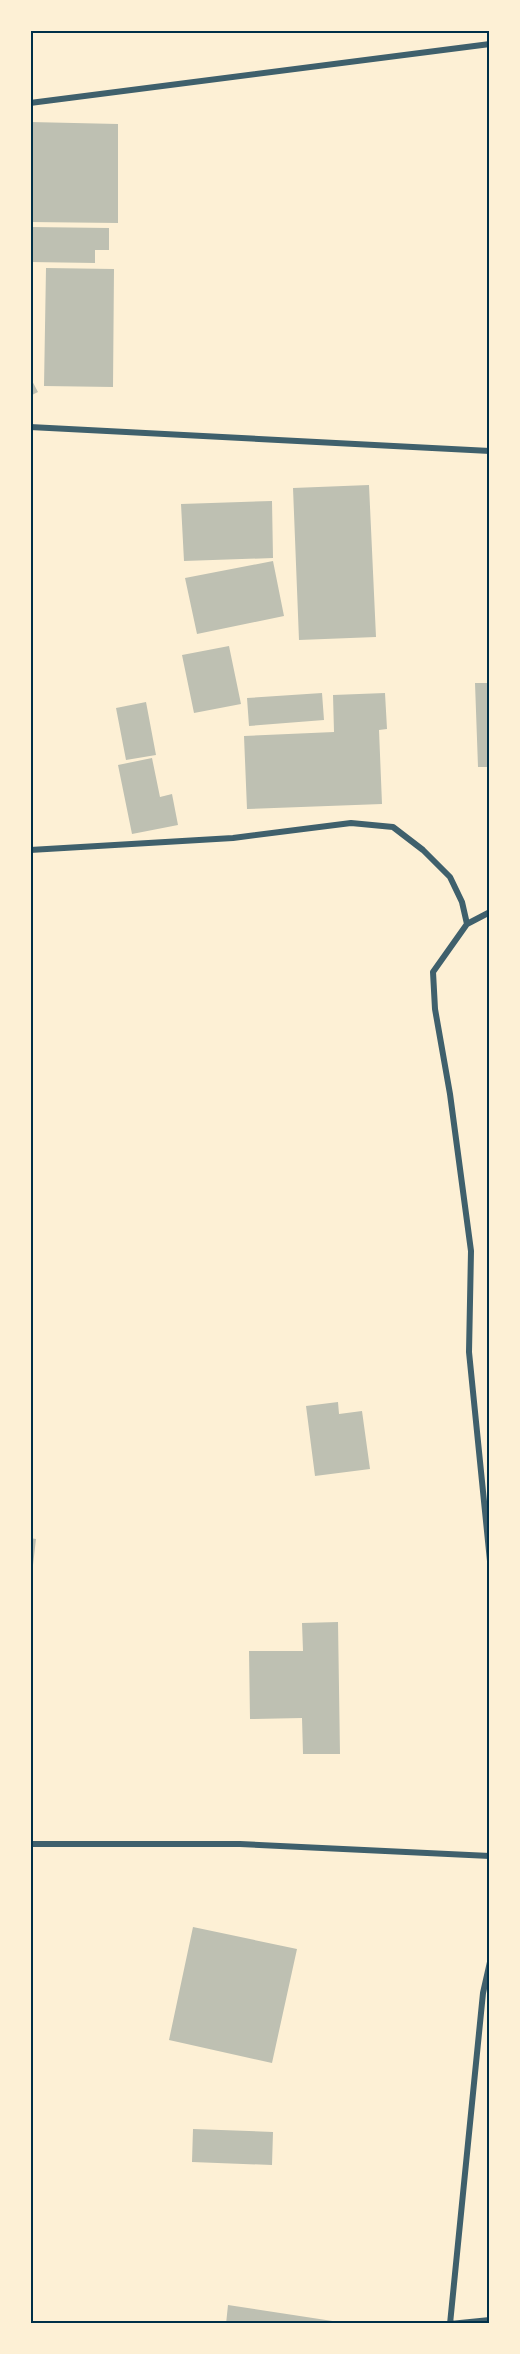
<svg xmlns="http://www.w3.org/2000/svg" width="520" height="2354" font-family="'Source Sans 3',sans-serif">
	<rect width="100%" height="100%" fill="#fdf0d5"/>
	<path fill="#bec0b2" d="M30 122 118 124V223L30 222Z
		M30 227 109 228V250H95V263L30 262Z
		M46 268 114 269 113 387 44 386Z
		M30 377 38 392 30 396Z
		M369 485 376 637 299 640 293 488Z
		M272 501 273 558 184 561 181 504Z
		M273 561 284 616 197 634 185 578Z
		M229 646 241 704 194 713 182 655Z
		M475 683H490V767H478Z
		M322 693 324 720 249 726 247 698Z
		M385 693 387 729 379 730 382 804 247 809 244 736 334 732 333 695Z
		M146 702 156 755 126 760 116 708Z
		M152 758 160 797 172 794 178 825 132 834 118 765Z
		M338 1402 339 1414 362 1411 370 1469 315 1476 306 1406Z
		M30 1538 36 1539 33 1565 30 1564Z
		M338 1622 340 1754H303L302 1718 250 1719 249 1651H303L302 1623Z
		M193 1927 297 1949 272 2063 169 2040Z
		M193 2129 273 2132 272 2165 192 2162Z
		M228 2305 339 2322V2324H226Z"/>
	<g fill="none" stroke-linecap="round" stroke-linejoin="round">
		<path stroke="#3f606c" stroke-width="6" d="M30 103 490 44
			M30 427 490 451
			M30 850 233 838 351 823 393 827 423 850 450 877 462 902 467 924 490 912
			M467 924 433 972 435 1009 450 1094 471 1251 469 1352 490 1561
			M30 1844H240L490 1856
			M490 1962 483 1993 450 2324 490 2320"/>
	</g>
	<rect width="520" height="2354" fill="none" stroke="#fdf0d5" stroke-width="63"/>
	<rect x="32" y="32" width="456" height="2290" fill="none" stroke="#003049" stroke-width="2"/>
</svg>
